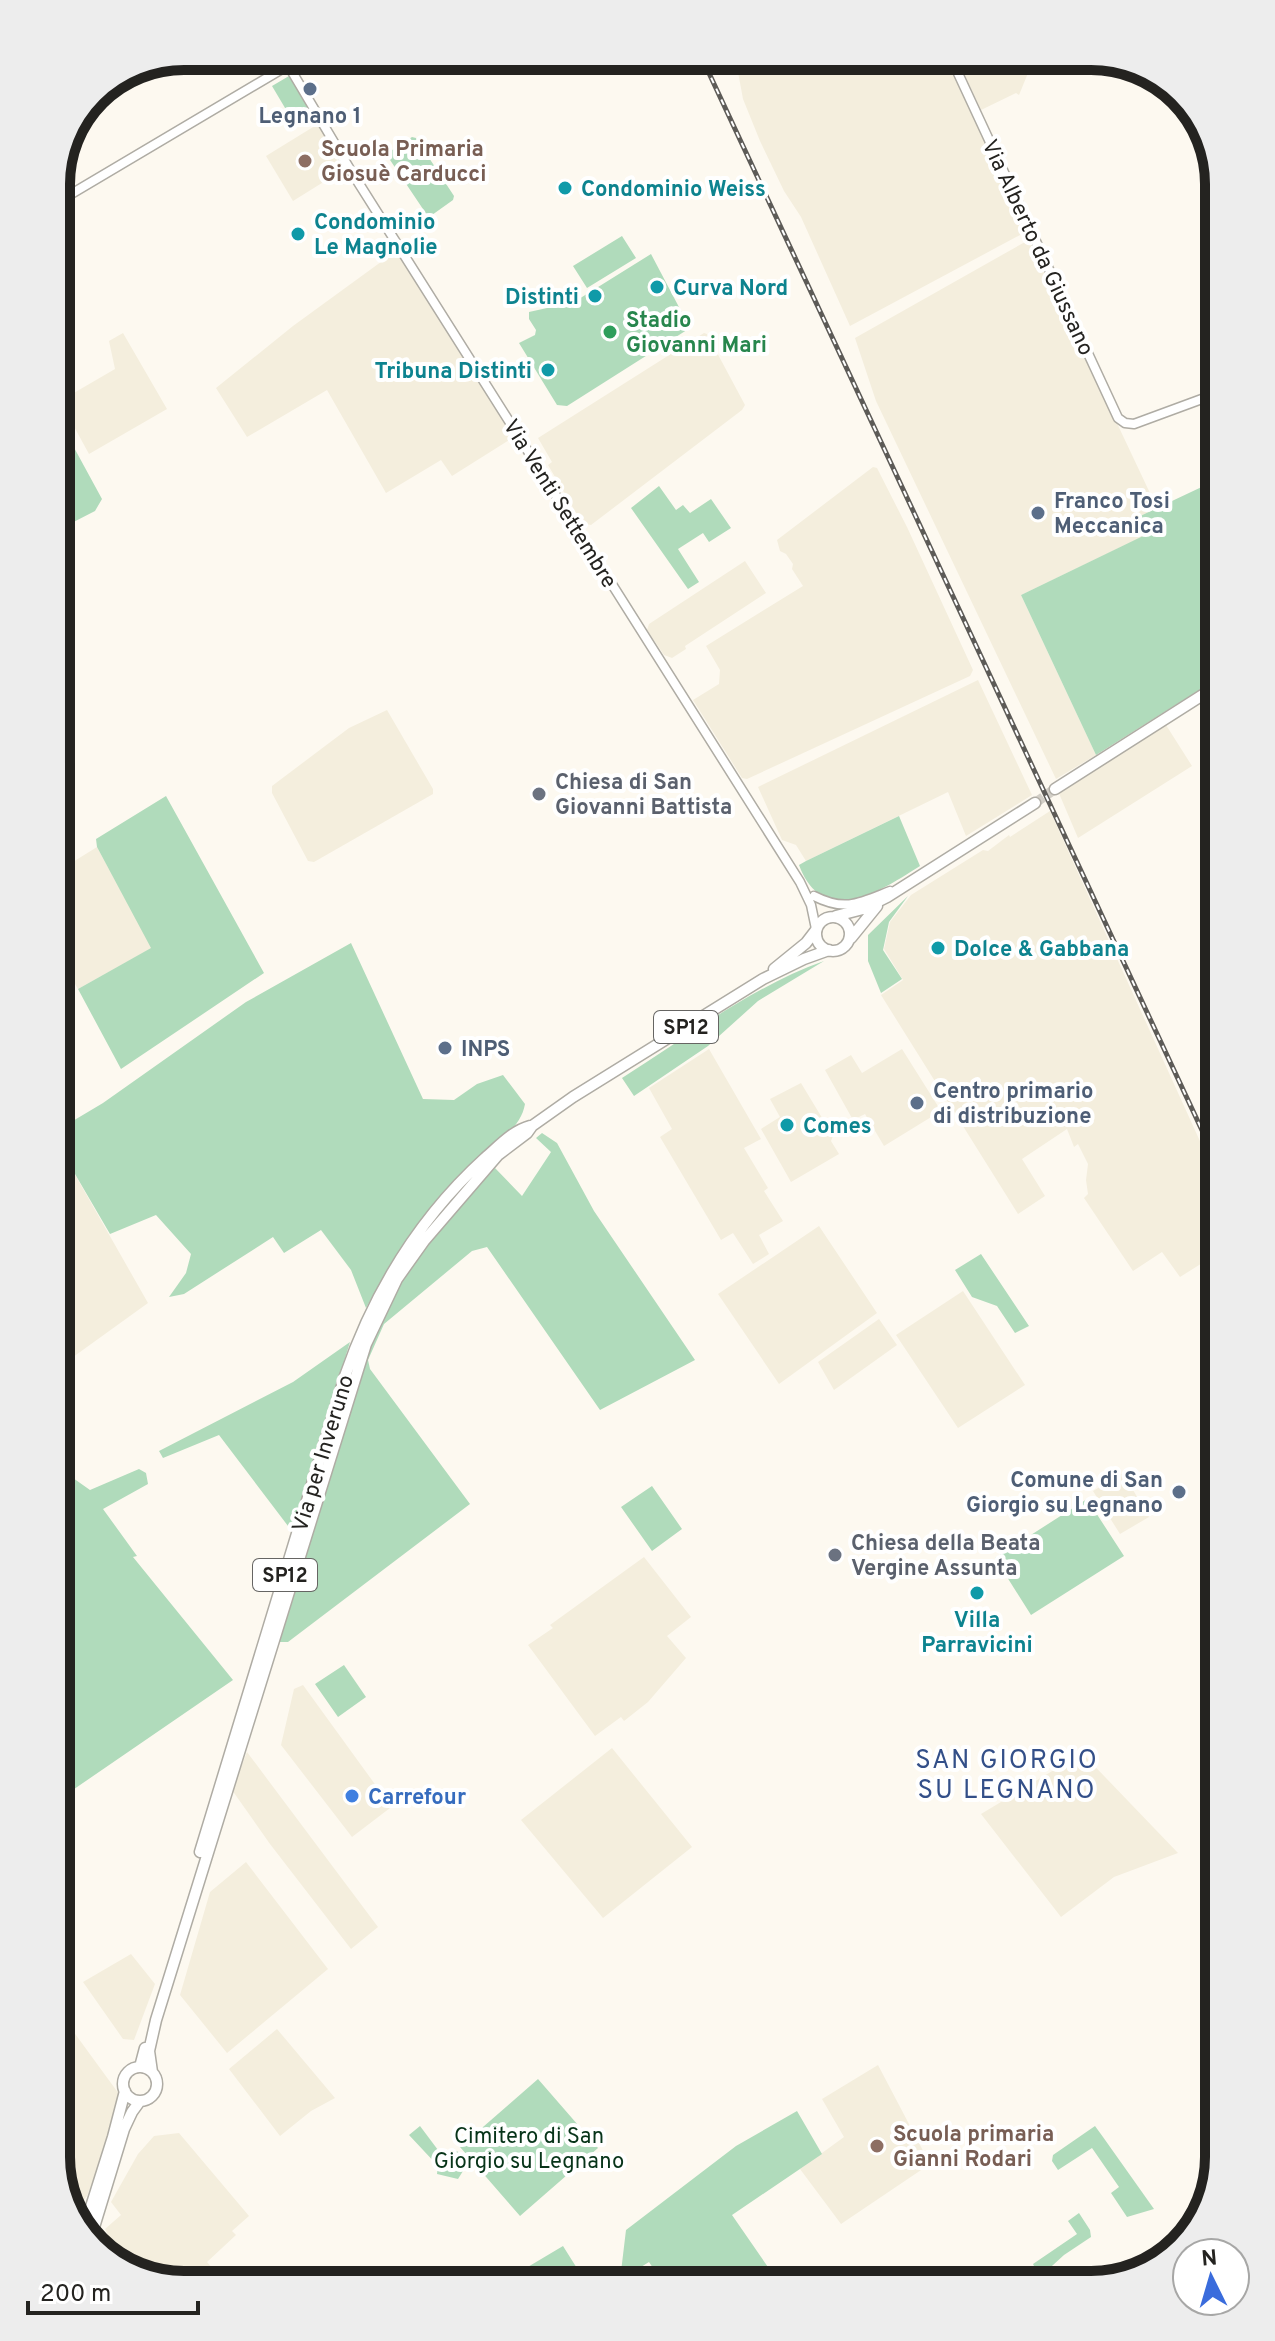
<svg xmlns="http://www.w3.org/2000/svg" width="1275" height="2341" font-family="Overpass,sans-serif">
	<rect width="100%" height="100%" fill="#fdf9f0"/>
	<path fill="#f4eedd" d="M735 56H945L1025 226 1020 235 850 326 801 217 784 191 760 141 743 99Z
		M956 56H1035L1019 95 1016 93 981 110Z
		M318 124 346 168 293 201 266 156Z
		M1025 242 1032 243 1157 508 1136 518 1144 536 1021 595 1096 755 1056 779 876 401 855 338Z
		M396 251 514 437 452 476 441 460 386 493 327 390 247 437 216 388 293 326Z
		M123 333 167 409 89 454 60 401 115 369 109 341Z
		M704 333 707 334 745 405 742 410 591 525 582 523 548 465 552 462 538 438Z
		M873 467 877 468 907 527 973 670 970 676 747 779 742 778 693 700 719 684 720 670 706 646 803 586 792 569 793 564 786 554 780 551 777 540Z
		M745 561 766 593 685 646 686 649 672 658 664 655 647 630 649 624Z
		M978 680 1032 795 966 836 948 792 806 861 796 845 782 840 758 787Z
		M387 710 433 789V794L314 862 308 861 272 793V786L349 728Z
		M1166 725 1192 766 1078 838 1058 791Z
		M1050 811 1214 1172V1178L1210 1180 1214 1188 1215 1255 1180 1277 1162 1252 1133 1271 1084 1198 1088 1194 1086 1180 1088 1164 1078 1144 1074 1147 1067 1129 1022 1159 1045 1196 1018 1214 881 995 903 980 884 949 890 922 911 895 983 850 988 851 1009 835 1010 837Z
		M97 847 152 948 78 989 60 959V870Z
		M709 1049 761 1139 744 1148 768 1188 764 1191 783 1221 759 1235 769 1254 753 1264 733 1233 721 1240 660 1137 672 1129 649 1088Z
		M902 1049 941 1111 884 1146 865 1114 853 1120 825 1070 851 1055 862 1073Z
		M801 1083 833 1136 831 1141 839 1154 791 1182 761 1129 780 1117 770 1099Z
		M61 1150 148 1303 62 1365Z
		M819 1226 877 1313 779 1384 718 1294Z
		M963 1291 1025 1385 958 1428 896 1335Z
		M879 1319 897 1345 834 1390 818 1362Z
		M1123 1473 1149 1517 1120 1534 1093 1491Z
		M644 1557 691 1617 667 1636 686 1658 648 1702 624 1721 621 1717 595 1736 528 1645 553 1628 550 1625Z
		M303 1685 390 1805V1808L352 1837 281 1745 294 1689Z
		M612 1748 692 1847 603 1918 521 1820Z
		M247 1752 378 1927 351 1949 270 1844 232 1790Z
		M1082 1753 1178 1853 1114 1877 1061 1917 981 1814Z
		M246 1862 328 1969 227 2053 180 1995 210 1892Z
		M131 1954 155 1984 134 2040 123 2039 83 1982Z
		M65 2020 119 2094 101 2160 87 2196 72 2214 66 2207Z
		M277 2029 335 2098 311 2111 280 2136 229 2069Z
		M878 2065 930 2164 841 2224 800 2169 844 2137 822 2099Z
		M179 2133 249 2216 232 2231 236 2235 207 2262 226 2284 176 2285 112 2263 96 2244 98 2239 107 2233 105 2229 121 2215 111 2202 138 2154 154 2136Z"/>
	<path fill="#b0dbbb" d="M289 76 308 108 291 118 272 86Z
		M412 137 416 138 454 196 453 200 432 215 430 213 427 215 386 154Z
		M622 236 636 258 587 288 573 266Z
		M651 254 690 328 567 406 557 405 519 343 535 335 536 330 529 319V312L574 302Z
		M65 431 102 499 95 511 58 530V443L61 432Z
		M1208 484 1211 490 1212 682 1096 755 1021 595 1143 536 1136 518Z
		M659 486 676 510 683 505 690 513 711 499 731 528 709 542 703 533 678 549 699 582 688 589 631 508Z
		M166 796 264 973 121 1069 78 989 151 948 97 847 96 839Z
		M899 816 920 866C882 890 823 930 799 865L806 861Z
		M908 896 889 922 883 950 902 979 881 993 868 961V935Z
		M351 943 423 1099 454 1100 477 1084 503 1075 525 1104C521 1127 500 1140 482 1155 433 1197 397 1252 366 1308L351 1270 321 1230 284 1253 273 1237 184 1294 169 1297 186 1273 191 1254 156 1215 110 1234 61 1150V1128L103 1103 246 1002Z
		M824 961 758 1001 708 1046 634 1096 622 1078C687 1037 751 987 824 961Z
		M542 1133 557 1143 594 1211 695 1360 600 1410 487 1247 472 1251 384 1324 368 1360 370 1369 470 1504 288 1642H277L370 1345 401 1281 433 1235 495 1168 522 1196 551 1152 536 1138Z
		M981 1254 1029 1326 1015 1333 997 1306 972 1297 955 1270Z
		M350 1342 296 1519 288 1526 219 1435 163 1458 159 1451 293 1382Z
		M62 1461 73 1478 90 1490 139 1469 146 1473 148 1484 103 1509 137 1556 133 1557 233 1680 64 1796Z
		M652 1486 682 1529 652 1551 621 1507Z
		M1087 1499 1124 1556 1031 1615 995 1558Z
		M344 1665 366 1697 338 1717 315 1684Z
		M538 2079 598 2148 520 2216 460 2147Z
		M797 2111 822 2154 732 2215 770 2270 761 2277 762 2279 661 2280 649 2262 620 2280 626 2230 736 2146Z
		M420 2126 444 2158 457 2151 468 2163 458 2179 437 2174 438 2166 409 2135Z
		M1095 2126 1103 2137 1154 2209 1127 2217 1111 2193 1119 2187 1092 2148 1058 2170 1052 2161 1053 2155Z
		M1079 2213 1090 2230 1091 2237 1064 2255 1041 2276H1022L1035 2268 1033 2264 1077 2234 1068 2221Z
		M563 2246 585 2281H504Z"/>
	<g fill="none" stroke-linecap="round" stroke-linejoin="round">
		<path stroke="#d2cec6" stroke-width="10" stroke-dasharray="10 5" stroke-linecap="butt" d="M1035 803 1055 789"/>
		<g stroke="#afaca4" stroke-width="11">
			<path id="minor" d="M950 56 1118 418 1125 423 1134 424 1210 396
				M288 65 351 171 800 882 811 905 816 929
				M56 203 304 56
				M814 896C845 912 860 903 890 891"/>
		</g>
		<g stroke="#afaca4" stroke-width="13">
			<path id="major" d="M1055 789 1212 689
				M836 916 863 909 887 897 1035 803
				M816 934a17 17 0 1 1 34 0a17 17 0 1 1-34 0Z
				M851 938 877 906
				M774 969 806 943 816 930
				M200 1852 345 1376C374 1292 419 1218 485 1158 499 1146 512 1131 530 1126
				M123 2084a17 17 0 1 1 34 0a17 17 0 1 1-34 0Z
				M140 2067 145 2048
				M152 2072 149 2051 156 2020 366 1344 397 1279 424 1241 498 1155 527 1133 532 1126 573 1097 763 979 804 959 829 950
				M84 2229 113 2137 125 2091
				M91 2237 124 2129 132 2112 140 2101"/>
		</g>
		<use href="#minor" stroke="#fff" stroke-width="8"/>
		<use href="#major" stroke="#fff" stroke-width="10"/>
		<g stroke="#5d5b57" stroke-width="5">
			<path id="rail" d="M701 56 1214 1156"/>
		</g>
		<use href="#rail" stroke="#fff" stroke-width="2" stroke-dasharray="6" stroke-linecap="butt"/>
	</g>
	<g fill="#5c6f8a" stroke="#fff" stroke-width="3">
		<circle cx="310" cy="89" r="8"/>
		<circle cx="1038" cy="513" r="8"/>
		<circle cx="445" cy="1048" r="8"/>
		<circle cx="917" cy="1103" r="8"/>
		<circle cx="1179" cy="1492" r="8"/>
	</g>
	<g fill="#8d6e63" stroke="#fff" stroke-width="3">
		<circle cx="305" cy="161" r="8"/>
		<circle cx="877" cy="2146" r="8"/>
	</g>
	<g fill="#0f9aa8" stroke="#fff" stroke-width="3">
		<circle cx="565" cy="188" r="8"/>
		<circle cx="298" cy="234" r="8"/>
		<circle cx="657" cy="287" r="8"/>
		<circle cx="595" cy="296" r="8"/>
		<circle cx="548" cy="370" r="8"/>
		<circle cx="938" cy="948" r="8"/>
		<circle cx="787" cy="1125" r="8"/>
		<circle cx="977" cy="1593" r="8"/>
	</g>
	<circle fill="#2e9e5b" stroke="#fff" stroke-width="3" cx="610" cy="332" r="8"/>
	<g fill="#6b7280" stroke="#fff" stroke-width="3">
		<circle cx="539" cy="794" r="8"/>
		<circle cx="835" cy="1555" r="8"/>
	</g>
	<circle fill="#3f7fe0" stroke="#fff" stroke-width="3" cx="352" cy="1796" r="8"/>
	<g text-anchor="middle" stroke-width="8" stroke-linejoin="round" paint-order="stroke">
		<g fill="#fff" stroke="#666563" stroke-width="2">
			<rect x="654" y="1011" width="64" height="32" rx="6"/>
			<rect x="253" y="1559" width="64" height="32" rx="6"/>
		</g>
		<g font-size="20" font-weight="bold" fill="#242320">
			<text x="686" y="1034">SP12</text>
			<text x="285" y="1582">SP12</text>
		</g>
		<g font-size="22" font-weight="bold" fill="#4e5e75" stroke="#fff" text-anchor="start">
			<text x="310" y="123" text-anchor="middle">Legnano 1</text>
			<text x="1054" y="508">Franco Tosi<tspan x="1054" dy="25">Meccanica</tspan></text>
			<text x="461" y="1056">INPS</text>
			<text x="933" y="1098">Centro primario<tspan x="933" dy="25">di distribuzione</tspan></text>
			<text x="1163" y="1487" text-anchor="end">Comune di San<tspan x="1163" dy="25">Giorgio su Legnano</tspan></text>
		</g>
		<g font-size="22" font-weight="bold" fill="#785e54" stroke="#fff" text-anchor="start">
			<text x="321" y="156">Scuola Primaria<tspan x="321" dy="25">Giosuè Carducci</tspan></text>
			<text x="893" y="2141">Scuola primaria<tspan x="893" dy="25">Gianni Rodari</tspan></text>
		</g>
		<g font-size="22" font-weight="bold" fill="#0d838f" stroke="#fff" text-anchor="start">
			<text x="581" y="196">Condominio Weiss</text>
			<text x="314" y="229">Condominio<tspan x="314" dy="25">Le Magnolie</tspan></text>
			<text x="673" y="295">Curva Nord</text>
			<text x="579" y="304" text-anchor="end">Distinti</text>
			<text x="532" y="378" text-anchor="end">Tribuna Distinti</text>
			<text x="954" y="956">Dolce &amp; Gabbana</text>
			<text x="803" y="1133">Comes</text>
			<text x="977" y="1627" text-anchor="middle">Villa<tspan x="977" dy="25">Parravicini</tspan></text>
		</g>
		<g font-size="22" fill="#242320" stroke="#fff">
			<text transform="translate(1039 247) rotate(65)" y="8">Via Alberto da Giussano</text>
			<text transform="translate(561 503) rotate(58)" y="8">Via Venti Settembre</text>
			<text transform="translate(322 1453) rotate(-73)" y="8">Via per Inveruno</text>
		</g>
		<g font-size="22" font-weight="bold" fill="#27864d" stroke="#fff" text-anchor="start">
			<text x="626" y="327">Stadio<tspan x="626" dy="25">Giovanni Mari</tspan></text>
		</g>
		<g font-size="22" font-weight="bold" fill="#5b616d" stroke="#fff" text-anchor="start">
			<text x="555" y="789">Chiesa di San<tspan x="555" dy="25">Giovanni Battista</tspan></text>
			<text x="851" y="1550">Chiesa della Beata<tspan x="851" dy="25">Vergine Assunta</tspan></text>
		</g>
		<g font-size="22" font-weight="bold" fill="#366cbe" stroke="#fff" text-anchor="start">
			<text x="368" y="1804">Carrefour</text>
		</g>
		<g font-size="22" fill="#073419" stroke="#fff">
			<text x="529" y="2143">Cimitero di San<tspan x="529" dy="25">Giorgio su Legnano</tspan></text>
		</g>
		<g font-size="26" letter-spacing="2" fill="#334f88" stroke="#fff">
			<text x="1007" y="1768">SAN GIORGIO<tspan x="1007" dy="30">SU LEGNANO</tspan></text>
		</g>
	</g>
	<path d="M0 0H1275V2341H0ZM184 70H1091A114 114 0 0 1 1205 184V2157A114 114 0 0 1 1091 2271H184A114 114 0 0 1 70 2157V184A114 114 0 0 1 184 70Z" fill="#ededed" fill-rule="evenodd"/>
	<path fill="none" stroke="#242320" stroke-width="10" d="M184 70H1091A114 114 0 0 1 1205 184V2157A114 114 0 0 1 1091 2271H184A114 114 0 0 1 70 2157V184A114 114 0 0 1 184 70Z"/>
	<g transform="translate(1211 2277) rotate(355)"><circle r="38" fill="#ffffff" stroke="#a7a7a6" stroke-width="2"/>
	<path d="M0-6L14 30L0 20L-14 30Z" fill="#3a6cdc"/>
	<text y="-12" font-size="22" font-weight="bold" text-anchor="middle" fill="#242320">N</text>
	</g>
	<path d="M28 2301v12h170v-12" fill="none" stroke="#242320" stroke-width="4"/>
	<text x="40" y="2301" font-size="24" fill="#242320" stroke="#ffffff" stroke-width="6" paint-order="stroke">200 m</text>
</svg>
